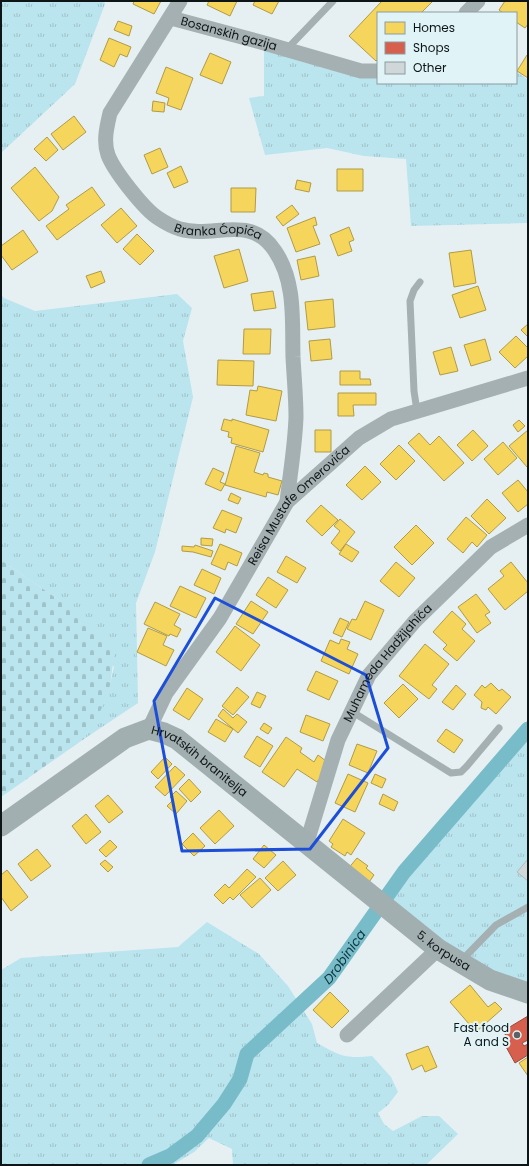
<svg xmlns="http://www.w3.org/2000/svg" width="529" height="1166" font-family="Poppins,sans-serif">
	<defs>
		<pattern id="grass-tufts" width="24" height="20" patternUnits="userSpaceOnUse"><rect width="24" height="20" fill="#bae4ee"/><path d="M3 7l-1-3M5 7V3M7 7l1-3M15 17l-1-3M17 17v-4M19 17l1-3" fill="none" stroke="#9fc3cb"/></pattern>
		<pattern id="cemetery-stones" width="16" height="16" patternUnits="userSpaceOnUse"><rect width="16" height="16" fill="#bae4ee"/><path d="M2 7V4a2 2 0 0 1 4 0v3zM10 15v-3a2 2 0 0 1 4 0v3z" fill="#9fc3cb"/></pattern>
	</defs>
	<rect width="100%" height="100%" fill="#e6f0f2"/>
	<path fill="url(#grass-tufts)" d="M1 1H104L105 4 75 84 1 153Z
		M264 43 378 71V83H516V71L528 80V223L411 226 406 159 364 156 327 148 265 155 249 98 264 96Z
		M1 294 4 298 35 311 177 294 192 308 183 341 193 397 155 552 136 603 138 703 84 739C97 716 109 694 114 667L59 600 1 560Z
		M528 729V993L379 909 404 872Z
		M207 922 259 954 288 986 312 1024 317 1043C341 1056 344 1059 372 1056L391 1077 398 1092 388 1105 378 1113 384 1124 393 1131 422 1116H439L458 1134 426 1165H233L232 1149 209 1138 194 1152 173 1165H1V970L21 958 178 947Z"/>
	<path fill="url(#cemetery-stones)" d="M1 560 59 600 115 649 110 685 103 706 84 739 1 797Z"/>
	<path fill="#f6d55c" stroke="#b09b47" d="M134 1H161L154 14 133 4Z
		M209 1H237L230 16 207 5Z
		M255 1H279L272 14 253 5Z
		M382 1H433L421 13H378V59L376 61 349 36Z
		M505 1H528V24L525 28 516 22V13H503L499 10Z
		M118 21 132 26 129 36 114 30Z
		M109 38 131 47 127 57 120 54 114 67 100 60Z
		M210 53 231 62 222 84 200 75Z
		M527 55H528V78L517 71Z
		M166 67 193 78 181 110 167 105 169 98 156 93Z
		M153 101 165 103 164 112 152 111Z
		M74 116 86 132 63 150 51 134Z
		M47 137 58 150 46 161 34 149Z
		M160 148 168 167 152 174 144 155Z
		M181 166 188 182 174 188 167 173Z
		M35 167 59 197 52 211 39 221 11 188Z
		M337 169H363V191H337Z
		M297 180 311 183 309 192 295 189Z
		M92 187 105 205 57 240 46 226 69 209 66 205Z
		M231 188H256L255 212H231Z
		M292 205 299 214 283 226 276 217Z
		M121 208 137 226 117 243 101 225Z
		M315 217 317 225 313 226 320 244 296 252 287 228Z
		M349 227 354 240 349 242 352 251 338 256 330 235Z
		M23 230 38 252 12 270 1 255V246Z
		M137 234 154 251 140 265 123 249Z
		M239 249 248 281 224 288 214 256Z
		M471 250 476 283 454 287 449 253Z
		M315 256 319 276 301 280 297 260Z
		M101 271 105 282 91 288 86 276Z
		M478 286 486 310 460 318 452 295Z
		M273 291 276 308 254 311 251 294Z
		M333 299 335 327 308 330 305 302Z
		M528 324V337L521 330Z
		M244 329H271L270 354H243Z
		M516 336 528 348V356L515 368 499 352Z
		M330 339 332 359 311 361 309 341Z
		M485 339 491 360 471 366 464 345Z
		M451 347 458 371 440 375 433 352Z
		M218 360 254 361 253 386 217 385Z
		M340 371H360V379H370L371 385H340Z
		M258 386 282 391 276 421 246 415 250 390 257 391Z
		M338 393H376V405H353L354 416H338Z
		M224 419 232 421V419L269 430 263 452 231 443 232 438 228 437 229 432 221 430Z
		M519 420 525 426 518 432 513 425Z
		M315 430H331V452H315Z
		M473 430 488 446 472 461 457 445Z
		M528 430V466L527 467 509 446Z
		M419 433 430 445 439 436 464 463 444 481 408 443Z
		M503 442 517 458 498 475 484 459Z
		M399 445 415 461 396 480 380 464Z
		M236 446 260 453 254 472 263 475 264 473 268 474V477L282 481 278 495 267 492 266 497 225 485Z
		M365 466 381 482 362 500 346 485Z
		M213 468 224 473 220 482 225 484 221 491 205 484Z
		M518 480 528 492V504L518 512 502 493Z
		M231 493 241 498 238 504 228 500Z
		M487 499 506 518 489 534 471 516Z
		M321 505 338 520 322 536 306 521Z
		M222 510 242 518 236 533 226 529 225 533 213 528Z
		M466 517 487 535 477 547 472 542 463 553 447 539Z
		M340 519 355 532 340 551 331 543 340 531 334 526Z
		M416 525 434 543 412 565 394 547Z
		M201 538 213 539 212 546 201 545Z
		M220 544 242 553 237 566 228 562 225 570 211 564Z
		M346 544 359 552 352 562 339 554Z
		M195 545 213 551 211 557 193 552 182 551V546L194 547Z
		M286 556 306 568 297 583 277 572Z
		M396 562 415 578 399 597 380 581Z
		M511 562 528 583V591L505 610 488 589 504 576 500 571Z
		M202 569 221 578 214 594 194 585Z
		M268 577 288 590 276 608 256 595Z
		M180 586 206 598 196 618 170 606Z
		M476 594 490 612 485 615 491 623 477 633 458 607Z
		M251 601 268 612 253 634 236 624Z
		M365 601 384 610 371 640 347 629 352 619 356 620Z
		M155 602 180 614 174 625 181 629 177 637 170 634 169 636 144 624Z
		M452 611 466 624 462 629 475 641 457 661 443 649 447 645 433 632Z
		M340 618 349 622 342 637 333 633Z
		M235 626 260 645 241 671 216 652Z
		M148 628 167 636 163 645 174 650 166 666 137 652Z
		M341 639 350 642 347 649 358 654 349 674 321 661 330 640 339 644Z
		M425 644 449 664 432 685 437 689 429 699 399 676Z
		M316 671 338 681 329 700 307 690Z
		M491 683 499 691 502 689 511 697 496 714 488 707 486 710 481 708 482 702 474 695 482 685 485 688Z
		M403 684 418 699 399 718 384 703Z
		M456 685 466 694 453 710 442 702Z
		M237 687 249 697 233 715 222 706Z
		M187 688 203 699 189 720 173 710Z
		M257 692 266 696 260 708 251 704Z
		M223 709 233 718 237 714 247 722 238 733 218 716Z
		M306 715 330 724 323 741 300 732Z
		M216 719 233 729 225 742 208 732Z
		M264 723 272 728 268 734 260 729Z
		M446 729 463 740 454 753 437 741Z
		M257 736 273 746 260 767 244 757Z
		M286 737 302 748 300 752 314 762 318 755 330 764 317 782 297 769 284 787 262 772Z
		M357 744 377 751 368 773 349 765Z
		M165 757 172 764 158 779 151 772Z
		M175 766 185 775 165 796 155 787Z
		M348 774 368 783 355 812 335 803Z
		M375 774 386 779 382 788 371 783Z
		M189 779 201 792 191 802 179 789Z
		M176 791 187 801 176 814 167 806 173 800 170 797Z
		M383 794 398 802 394 811 379 804Z
		M108 795 123 812 109 823 95 806Z
		M219 810 234 826 215 844 200 828Z
		M86 814 101 832 86 844 72 826Z
		M343 819 365 833 351 855 347 852 345 856 331 847 333 844 329 841Z
		M193 833 205 846 194 856 182 844Z
		M110 840 117 847 106 857 99 850Z
		M264 845 276 855 264 868 253 859Z
		M37 849 51 866 31 881 18 864Z
		M357 858 368 866 366 868 374 875 367 885 347 870Z
		M105 860 113 867 108 872 100 864Z
		M283 861 296 875 278 891 265 878Z
		M247 869 256 877 233 900 230 897 223 904 214 895 225 884 229 888Z
		M7 870 28 897 11 911 1 897V875Z
		M260 878 271 890 252 908 240 895Z
		M470 985 488 1007 495 1002 502 1009 476 1032 450 1002Z
		M330 992 349 1011 332 1028 313 1010Z
		M428 1046 437 1067 425 1072 422 1065 412 1070 406 1054Z
		M528 1057V1076L519 1063Z"/>
	<path fill="#d6604d" stroke="#9a4a3d" d="M528 1016V1040L522 1043 524 1046 528 1044V1055L515 1063 505 1045 510 1042 503 1031Z"/>
	<g fill="none" stroke-linecap="round" stroke-linejoin="round">
		<path stroke="#79bcc9" stroke-width="15" id="s1" d="M149 1165 170 1156 197 1136 224 1104 240 1079 247 1054 329 978 404 872 528 729"/>
	</g>
	<path fill="#cfd7d9" stroke="#b3bbbd" d="M528 859V881L517 872Z"/>
	<g fill="none" stroke-linecap="round" stroke-linejoin="round">
		<path stroke="#a5b0b3" stroke-width="7" d="M287 49 333 1
			M417 411 414 391 410 301 414 290 420 282
			M351 711 451 773 461 772 467 766 499 728
			M461 961 496 925 528 907"/>
		<g stroke="#a5b0b3" stroke-width="15">
			<path id="s2" d="M180 1 110 113C107 126 103 141 108 155 114 171 144 209 158 218 164 222 173 227 180 229 214 239 250 213 275 251 296 282 292 321 293 357 294 377 296 397 296 417 295 446 290 474 287 502"/>
			<path d="M466 13 478 1"/>
			<path id="s3" d="M171 18 264 43 361 71H378"/>
			<path id="s4" d="M149 729 166 693 220 618 287 502 359 438 391 419 528 378"/>
			<path id="s5" d="M307 842 338 740 369 675 415 621 491 547 528 525"/>
			<path d="M347 1035 438 949"/>
		</g>
		<path stroke="#a2afb1" stroke-width="21" id="s6" d="M1 826 125 738 149 729 164 733 177 739 438 949 490 980 528 993"/>
	</g>
	<path fill="none" stroke="#1d4ed8" stroke-width="3" stroke-linejoin="round" d="M215 598 366 675 388 748 310 849 182 851 154 701Z"/>
	<circle fill="#5a6264" stroke="#e0f4f8" stroke-width="1.5" cx="517" cy="1035" r="4"/>
	<g text-anchor="middle" stroke-width="4" stroke-linejoin="round" paint-order="stroke">
		<g font-size="12" fill="#0e1517" stroke="#e0f4f8">
			<text dy="4" stroke="none"><textPath href="#s3" startOffset="60">Bosanskih gazija</textPath></text>
			<text dy="4" stroke="none"><textPath href="#s2" startOffset="319">Branka Ćopića</textPath></text>
			<text dy="4" stroke="none"><textPath href="#s4" startOffset="271">Reisa Mustafe Omerovića</textPath></text>
			<text dy="4" stroke="none"><textPath href="#s5" startOffset="199">Muhameda Hadžijahića</textPath></text>
			<text dy="4" stroke="none"><textPath href="#s6" startOffset="238">Hrvatskih branitelja</textPath></text>
			<text dy="4" stroke="none"><textPath href="#s6" startOffset="548">5. korpusa</textPath></text>
		</g>
		<g font-size="12" fill="#0e1517" stroke="#e0f4f8" text-anchor="end">
			<text x="509" y="1032">Fast food<tspan x="509" dy="14">A and S</tspan></text>
		</g>
		<g font-size="13" font-style="italic" fill="#0b373f" stroke="#e0f4f8">
			<text dy="5" stroke="none"><textPath href="#s1" startOffset="292">Drobinica</textPath></text>
		</g>
	</g>
	<rect width="529" height="1166" fill="none" stroke="#0e1517" stroke-width="4"/>
	<rect x="377" y="12" width="140" height="72" fill="#e0f4f8" stroke="#8c9b9e"/>
	<rect x="385" y="22" width="20" height="12" fill="#f6d55c" stroke="#8c9b9e"/>
	<text x="413" y="32" font-size="12" fill="#0e1517">Homes</text>
	<rect x="385" y="42" width="20" height="12" fill="#d6604d" stroke="#8c9b9e"/>
	<text x="413" y="52" font-size="12" fill="#0e1517">Shops</text>
	<rect x="385" y="62" width="20" height="12" fill="#cfd7d9" stroke="#8c9b9e"/>
	<text x="413" y="72" font-size="12" fill="#0e1517">Other</text>
</svg>
